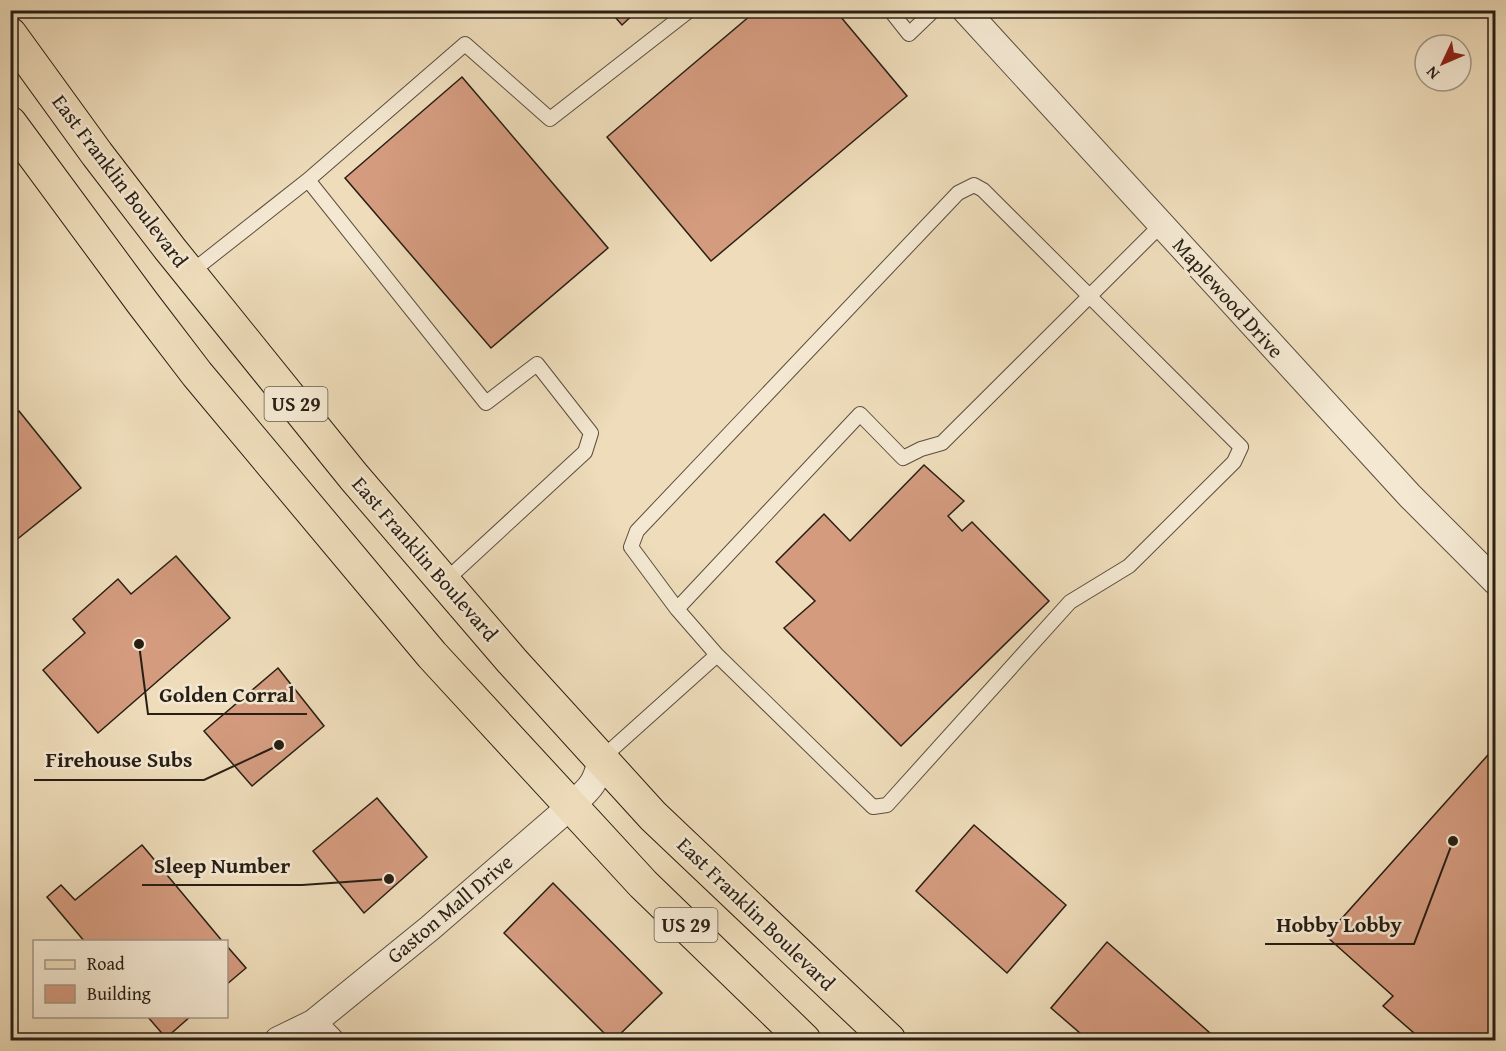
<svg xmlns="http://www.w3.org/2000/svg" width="1506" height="1051" font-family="'Gentium Book Plus',serif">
	<rect width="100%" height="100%" fill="#eedcba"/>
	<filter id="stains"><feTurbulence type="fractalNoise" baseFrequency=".00333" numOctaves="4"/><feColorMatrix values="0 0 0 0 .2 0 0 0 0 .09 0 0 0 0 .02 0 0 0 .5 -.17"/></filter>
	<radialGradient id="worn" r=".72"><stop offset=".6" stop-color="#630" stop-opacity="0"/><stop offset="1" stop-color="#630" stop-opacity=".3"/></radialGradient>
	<path fill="#d49b7f" stroke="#281f14" stroke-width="1.5" d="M609 10H638L622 25Z
		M757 10H835L907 96 711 261 607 137Z
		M462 77 608 248 491 348 345 178Z
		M19 411 81 488 10 545V418Z
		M924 465 964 501 948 516 962 531 972 522 1049 601 901 746 784 628 815 601 776 562 824 514 850 541Z
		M176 556 230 618 98 733 43 670 85 633 73 619 118 579 131 594Z
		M278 668 324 726 252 786 204 731Z
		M1496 746V1040H1422L1383 1006 1393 996 1326 936Z
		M377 798 427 857 364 913 313 851Z
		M974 825 1066 905 1007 973 916 891Z
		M142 845 223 942H85L47 897 61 885 75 900Z
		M553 883 662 993 614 1040H611L504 933Z
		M1107 942 1210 1033 1203 1040H1088L1051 1008Z
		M226 945 246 968 226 985Z
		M147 1016H191L166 1038Z"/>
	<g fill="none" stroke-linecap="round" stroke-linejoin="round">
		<g stroke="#5a4e3e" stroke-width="16">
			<path id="service" d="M890 10 909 34 934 10
				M308 180 465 44 550 119 690 10
				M190 273 308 180 486 403 537 364 591 433 585 452 444 582
				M677 609 631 547 637 531 958 193 974 185 983 190 1241 447 1234 462 1129 566 1070 602 887 805 873 807 717 655
				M601 759 717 655 677 609 860 414 903 458 921 449 942 443 1161 225"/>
		</g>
		<g stroke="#5a4e3e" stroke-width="28">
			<path id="minor" d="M965 10 1410 496 1496 582
				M313 1023 330 1040
				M278 1040 313 1023 430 928 572 805C590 788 596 784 601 759"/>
		</g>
		<g stroke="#281f14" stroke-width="35">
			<path id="primary" d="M10 34 97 154 170 249 354 477 512 661 653 816 889 1040
				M10 123 142 302 197 374 432 655 643 884 804 1040"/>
		</g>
		<use href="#service" stroke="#f4e8d2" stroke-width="14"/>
		<use href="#minor" stroke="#f4e8d2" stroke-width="26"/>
		<use href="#primary" stroke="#eedcba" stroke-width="33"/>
	</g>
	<g text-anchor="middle" stroke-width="5" stroke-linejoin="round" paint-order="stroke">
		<g fill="#f4e8d2" stroke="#655b4d" stroke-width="1.5">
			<rect x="264.5" y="387" width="63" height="34" rx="4.5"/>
			<rect x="654.5" y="908" width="63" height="34" rx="4.5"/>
		</g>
		<g font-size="20" font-weight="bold" fill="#281f14">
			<text x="296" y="411">US 29</text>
			<text x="686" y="932">US 29</text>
		</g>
		<g font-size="21" fill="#281f14" stroke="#f4e8d2">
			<text transform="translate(120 181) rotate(53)" y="7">East Franklin Boulevard</text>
			<text transform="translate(1228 298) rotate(48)" y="7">Maplewood Drive</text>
			<text transform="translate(425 559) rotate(49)" y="7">East Franklin Boulevard</text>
			<text transform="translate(450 909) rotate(-40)" y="7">Gaston Mall Drive</text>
			<text transform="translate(756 914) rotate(44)" y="7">East Franklin Boulevard</text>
		</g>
	</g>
	<path fill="none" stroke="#281f14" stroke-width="2" d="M139 644L148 714H307M279 745L204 780H34M389 879L302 885H142M1453 841L1414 944H1265"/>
	<g fill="#281f14" stroke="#f4e8d2" stroke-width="2">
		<circle cx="139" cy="644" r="6"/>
		<circle cx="279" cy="745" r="6"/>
		<circle cx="389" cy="879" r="6"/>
		<circle cx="1453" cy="841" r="6"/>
	</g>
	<g font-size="22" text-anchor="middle" font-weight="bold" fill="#281f14" stroke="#f4e8d2" stroke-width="5" stroke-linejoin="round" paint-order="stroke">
		<text x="227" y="702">Golden Corral</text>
		<text x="119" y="767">Firehouse Subs</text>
		<text x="222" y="873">Sleep Number</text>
		<text x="1339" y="932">Hobby Lobby</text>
	</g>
	<rect width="1506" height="1051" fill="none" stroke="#eedcba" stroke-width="36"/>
	<rect x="12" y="12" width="1482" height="1027" fill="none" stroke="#281f14" stroke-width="3"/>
	<rect x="18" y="18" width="1470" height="1015" fill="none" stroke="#281f14" stroke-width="1.5"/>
	<rect x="33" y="940" width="195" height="78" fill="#f4e8d2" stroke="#a29886" stroke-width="1.5"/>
	<rect x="45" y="960" width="30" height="9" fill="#eedcba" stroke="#a29886" stroke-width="1.5"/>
	<text x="87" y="970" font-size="18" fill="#281f14">Road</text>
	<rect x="45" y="985" width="30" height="18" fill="#d49b7f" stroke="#a29886" stroke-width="1.5"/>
	<text x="87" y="1000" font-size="18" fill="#281f14">Building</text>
	<g transform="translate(1443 63) rotate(226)"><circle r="28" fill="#f4e8d2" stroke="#a29886" stroke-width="1.5"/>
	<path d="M0-4.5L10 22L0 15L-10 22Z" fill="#8f2418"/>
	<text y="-9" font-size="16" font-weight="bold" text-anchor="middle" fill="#281f14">N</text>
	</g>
	<rect width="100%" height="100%" filter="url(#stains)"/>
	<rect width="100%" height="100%" fill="url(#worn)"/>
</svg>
